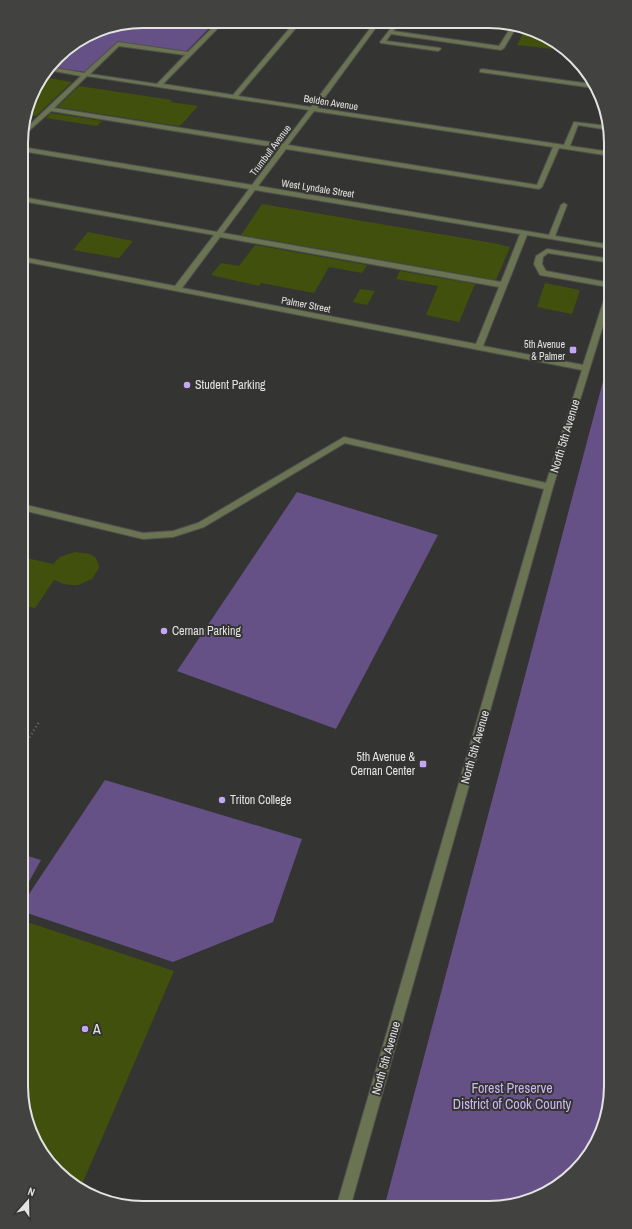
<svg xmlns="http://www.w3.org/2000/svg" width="632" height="1229" font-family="'Archivo Narrow',sans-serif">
	<rect width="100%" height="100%" fill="#343432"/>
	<path fill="#655185" d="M143 21H216L185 53 117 43 85 72 51 67 62 51 97 30Z
		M611 351V1094L602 1132 586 1160 557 1187 528 1202 489 1208H384Z
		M297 492 438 535 336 729 177 671Z
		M105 780 302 839 273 922 173 962 21 911V906Z
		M21 854 41 860 21 896Z"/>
	<path fill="#42500d" d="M525 29 563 48 562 50 517 45Z
		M43 77 72 82 36 116 26 115 35 105 29 104 34 89Z
		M79 86 172 100 170 102 198 106 181 125 178 126 57 107Z
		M51 113 102 121 97 126 46 118Z
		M262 204 493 243 510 247 496 280 241 235Z
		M88 232 133 241 119 258 73 250Z
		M255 245 367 265 362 273 329 267 314 293 261 283 259 286 211 275 221 263 239 266Z
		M400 271 475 284 459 322 426 315 438 286 396 279Z
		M545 283 580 290 572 314 537 307Z
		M360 289 375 291 367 305 353 302Z
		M75 552 90 554 95 557 98 562 99 568 92 579 78 585H71L64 584 54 580 35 608 22 605V557L53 564 60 557Z
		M21 920 174 971 80 1189 63 1178 27 1125 21 1086Z"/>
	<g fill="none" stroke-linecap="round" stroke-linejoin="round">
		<g stroke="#50504e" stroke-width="2">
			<path id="minor" d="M219 21 224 22 163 84 233 95 295 22H301L238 96 311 107 375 22H380L317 108 564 145 574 122 608 126 609 130 578 125 570 146 611 152V156L559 148 542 187 539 189 286 149 258 186 549 235 561 205 564 203 567 205 555 236 611 245V249L527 235 483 346 583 365 608 287 540 275 534 264 536 256 547 249 611 259V263L548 253 543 257 542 264 546 271 611 283V300L553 487 350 1208H336L544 489 345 443 204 527 173 537 143 539 22 510V504L143 533 173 531 198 523 344 437 546 483 582 370 22 261V257L175 286 214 235 22 201V197L217 232 249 189 22 151V147L252 185 280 148 51 111 22 137V132L81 76 48 70 50 67 84 73 118 42 188 52ZM119 46 185 55 157 84 90 74ZM87 76 309 110 283 144 54 108ZM314 111 553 147 537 185 288 145ZM255 190 520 234 501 282 223 233ZM220 237 499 287 476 344 182 288Z
				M395 23H400L393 31 499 46 513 24 517 26 504 48 501 50 391 34 386 41 440 48 441 49 438 51 381 43 380 42Z
				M482 69 591 84 594 88 480 72V70Z"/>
		</g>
		<path stroke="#6d6d6b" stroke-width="2.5" stroke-dasharray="1 3" stroke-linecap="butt" d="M21 751 39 722"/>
		<use href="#minor" fill="#6a7352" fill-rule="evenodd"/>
	</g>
	<g fill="#c3a7f2" stroke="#343432" stroke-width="1.5">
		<rect x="569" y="346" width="8" height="8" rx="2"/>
		<circle cx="187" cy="385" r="4"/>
		<circle cx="164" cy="631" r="4"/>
		<rect x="419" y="760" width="8" height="8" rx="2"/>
		<circle cx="222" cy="800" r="4"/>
		<circle cx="85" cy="1029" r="4"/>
	</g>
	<g text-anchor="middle" stroke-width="4" stroke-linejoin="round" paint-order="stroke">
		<g font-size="10" fill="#e3e3e2" stroke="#343432">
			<text transform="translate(331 102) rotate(9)" y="4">Belden Avenue</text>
			<text transform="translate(270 150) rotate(-53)" y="4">Trumbull Avenue</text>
			<text transform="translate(318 188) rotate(9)" y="4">West Lyndale Street</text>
			<text transform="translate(306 304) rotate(11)" y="4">Palmer Street</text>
		</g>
		<g font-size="10" fill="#e3e3e2" stroke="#343432" text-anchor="end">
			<text x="565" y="348">5th Avenue<tspan x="565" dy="12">&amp; Palmer</tspan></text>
		</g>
		<g font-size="12" fill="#e3e3e2" stroke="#343432" text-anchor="start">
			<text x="195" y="389">Student Parking</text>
			<text x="172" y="635">Cernan Parking</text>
			<text x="415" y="761" text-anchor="end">5th Avenue &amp;<tspan x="415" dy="14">Cernan Center</tspan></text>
			<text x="230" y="804">Triton College</text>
		</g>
		<g font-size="12" fill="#e3e3e2" stroke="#343432">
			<text transform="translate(565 436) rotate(-73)" y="4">North 5th Avenue</text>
			<text transform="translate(475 747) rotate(-74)" y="4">North 5th Avenue</text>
			<text transform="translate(386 1058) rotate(-74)" y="4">North 5th Avenue</text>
		</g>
		<g font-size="14" fill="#e3e3e2" stroke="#343432" text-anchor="start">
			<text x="93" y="1034">A</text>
		</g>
		<g font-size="14" fill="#ccb7f2" stroke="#343432">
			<text x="512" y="1093">Forest Preserve<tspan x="512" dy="16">District of Cook County</tspan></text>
		</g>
	</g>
	<path d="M0 0H632V1229H0ZM143 28H489A115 115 0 0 1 604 143V1086A115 115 0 0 1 489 1201H143A115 115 0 0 1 28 1086V143A115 115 0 0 1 143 28Z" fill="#424240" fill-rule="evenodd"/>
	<path fill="none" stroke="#e3e3e2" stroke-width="2" d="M143 28H489A115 115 0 0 1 604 143V1086A115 115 0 0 1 489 1201H143A115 115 0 0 1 28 1086V143A115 115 0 0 1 143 28Z"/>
	<g transform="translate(28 1201) rotate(20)" stroke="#343432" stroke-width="3" paint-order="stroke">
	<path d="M0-3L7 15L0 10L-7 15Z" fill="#e3e3e2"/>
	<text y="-6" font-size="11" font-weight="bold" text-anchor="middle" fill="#e3e3e2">N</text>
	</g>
</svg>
